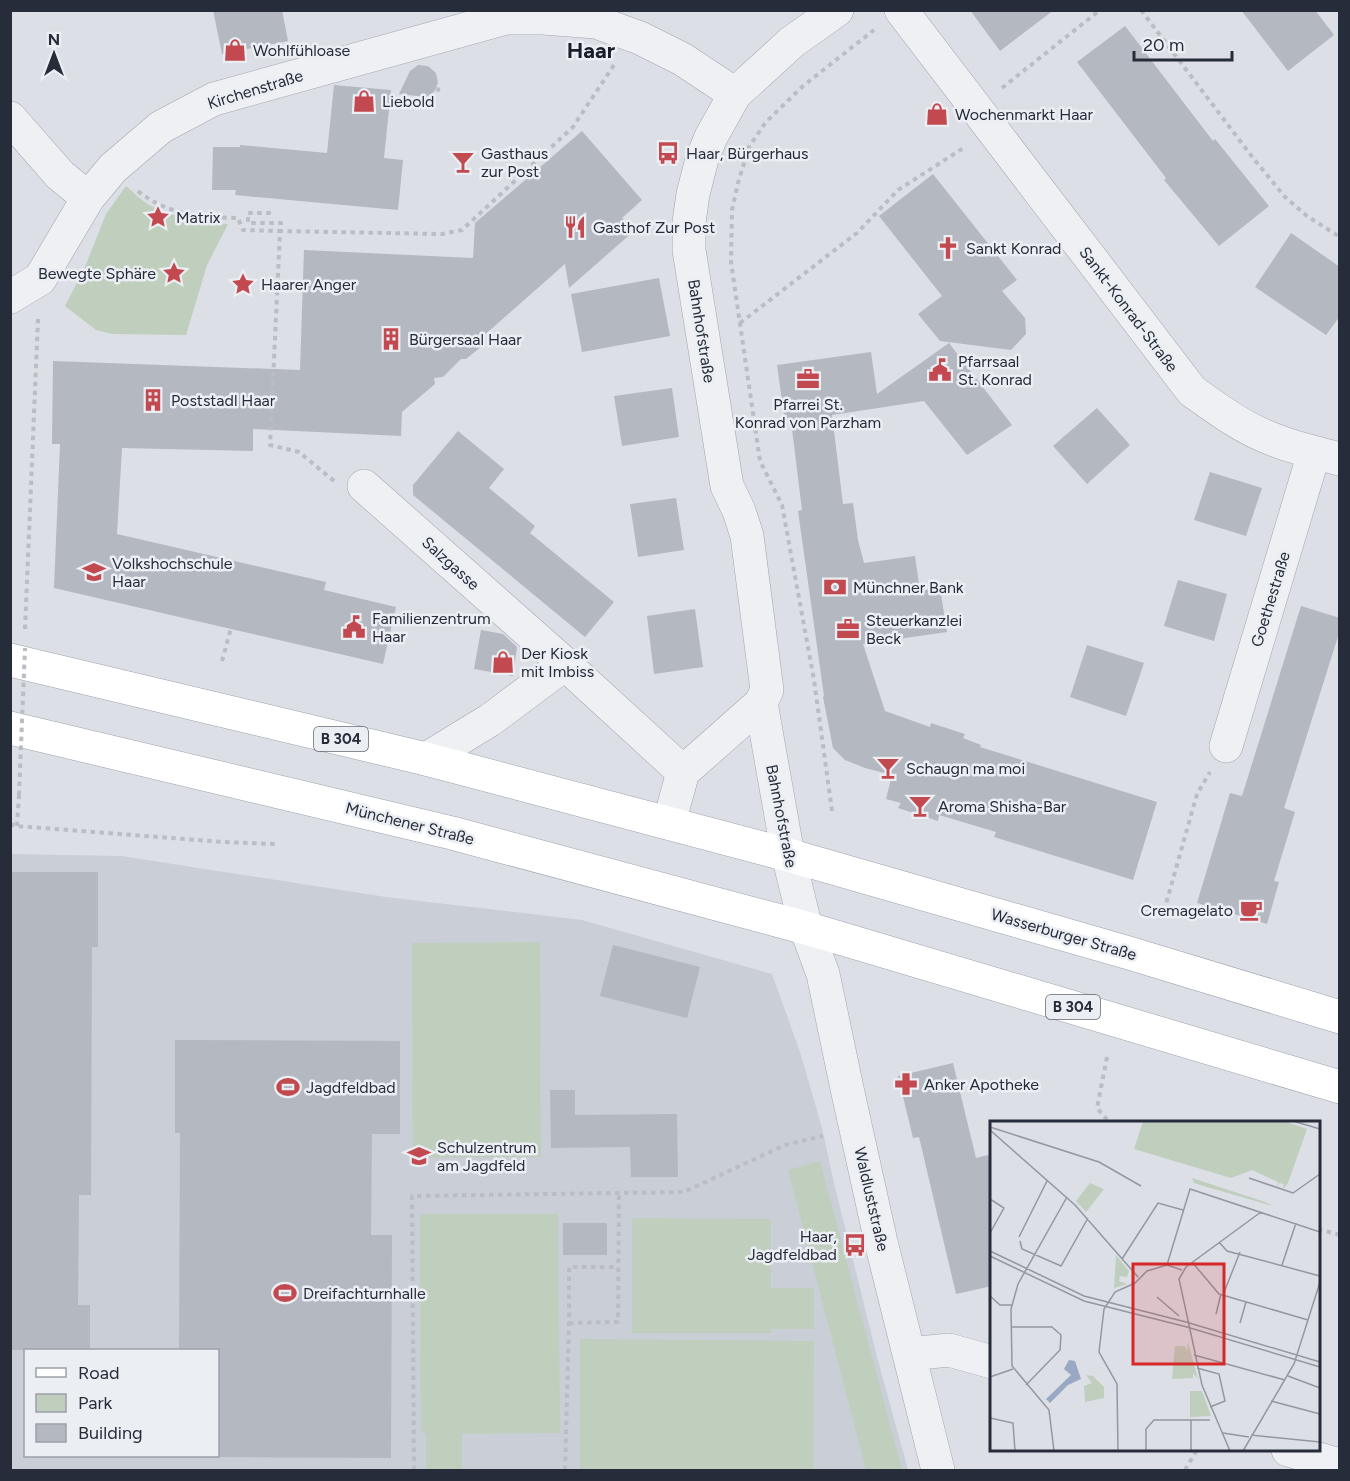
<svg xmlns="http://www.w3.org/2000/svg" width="1350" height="1481" font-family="Figtree,sans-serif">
	<rect width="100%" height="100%" fill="#dcdfe5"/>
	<path fill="#caced6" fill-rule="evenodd" d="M11 854 121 856 386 897 582 920 772 974 800 1052 822 1128 834 1183 877 1357 908 1470H11ZM26 1350H218V1456H26Z"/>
	<path fill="#c0cebe" d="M126 186C133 192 141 200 149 205 174 218 200 222 228 224L207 265 186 335 112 334 96 330 65 306 85 267 106 214Z
		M540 942 541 1157 413 1158 412 943Z
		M820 1161 902 1470H866L788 1170Z
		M420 1214H558L560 1433 462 1434V1470H426V1434L421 1431Z
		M632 1218 771 1219V1288H814V1329H771V1333H632Z
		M580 1339 814 1341 813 1470H580Z"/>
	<path fill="#b4b8c1" d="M213 10H282L288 41 222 54Z
		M970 10H1054L1000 51Z
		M1241 10H1315L1334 35 1288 71Z
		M1125 26 1213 141 1215 139 1269 206 1219 246 1164 180 1166 178 1077 62Z
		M418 65 428 66 436 73 438 83 434 92 426 97 399 94 410 71Z
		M334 85 391 90 384 158 403 160 398 210 235 195 236 190H212L213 147H240V145L327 153Z
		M582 131 642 200 622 218 634 231 569 288 565 264 481 338V347L466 359H461L443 377 434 378 435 384 402 412 401 436 253 429V451L122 448 117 534 326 582 324 590 396 607 383 664 54 588 60 444H52L53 361 300 370 304 250 473 258 475 223Z
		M933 174 1017 280 1002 291 1025 318 1026 334 1011 350 940 341 918 314 942 296 879 216Z
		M1291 233 1340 267V316L1326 335 1255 287Z
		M659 278 670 336 582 352 571 294Z
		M949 343 1012 425 967 455 924 401 832 415 843 504 853 503 858 540 864 563 915 556 920 591 940 588 947 632 863 644 885 711 930 727 931 723 965 734 963 738 981 745 980 747 1157 802 1133 880 994 837 996 832 939 815 938 821 898 808 901 803 886 799 892 775 865 768 845 760 833 748 823 697 824 696 798 511 802 510 791 421 785 422 777 365 871 352 877 394Z
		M672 388 679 437 622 446 614 396Z
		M1097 408 1130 445 1087 484 1053 446Z
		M458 431 504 469 489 488 535 526 530 533 614 602 585 637 413 495V485Z
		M1210 472 1262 488 1246 536 1194 520Z
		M676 498 684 550 638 557 630 504Z
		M1178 580 1227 594 1214 641 1164 626Z
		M1301 606 1340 618V630L1284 808 1295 812 1274 881 1279 882 1267 924 1197 903 1230 793 1242 796Z
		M695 609 703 667 654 674 647 616Z
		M481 630 503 634 517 647 513 676 474 669Z
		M1087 645 1144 663 1126 716 1070 697Z
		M10 872H98V947H92L91 1195H79L78 1305H90V1350H10Z
		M613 945 700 967 687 1018 600 996Z
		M175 1040 400 1041V1134H372L371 1235H392L391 1458 218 1457V1350H179L180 1133H175Z
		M953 1063 976 1158 988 1155 992 1169V1286L956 1294 919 1137 913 1138 898 1076Z
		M550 1090H575V1115L677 1114 678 1177H631L630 1147 551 1148Z
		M563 1223H607V1255H563Z"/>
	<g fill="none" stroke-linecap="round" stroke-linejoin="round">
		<g stroke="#a2a6ae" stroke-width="34">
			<path id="minor" d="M901 10 1192 391C1217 409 1243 428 1272 439 1294 448 1317 453 1340 459
				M10 118 60 175 88 198
				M10 297 40 279 88 198 113 168 161 127 214 99 506 18H543L596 22 640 38 682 59 735 94
				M364 486 565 664 683 772
				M761 703 788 855 806 928 823 974 848 1093 881 1242 938 1470
				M1226 746 1314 453
				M426 759 490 720 565 664
				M683 772 761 703 767 690 747 536 739 511 727 486 689 250V222L693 194 702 159 711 137 735 94 792 42 837 10
				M669 823 683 772
				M909 1354 949 1350 992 1362
				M1288 1450 1340 1465"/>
		</g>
		<g stroke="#9ca2b0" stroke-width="34">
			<path id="major" d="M10 660 426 759 788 855 1129 953 1340 1017
				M10 728 452 833 806 928 1340 1087"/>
		</g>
		<path stroke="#babdc4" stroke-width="4" stroke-dasharray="4.5 4.5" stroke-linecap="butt" d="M1141 10 1253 158 1285 197 1307 216 1340 237
			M1002 88 1100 10
			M436 89 440 90
			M138 191C167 215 202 217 238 218L243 230 280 231 281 223H248V213H272
			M740 323 857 233 898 190 965 147
			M334 481 299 452 270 445 280 231 442 234 462 230 573 127 616 62
			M25 629 38 319
			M222 661 231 628
			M832 811 814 680 782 505 760 461 731 262 732 210 738 183 749 147 765 123 803 86 874 30
			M10 824 17 826 223 842 275 844
			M17 826 19 795
			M1164 911 1197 794 1210 772
			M1107 1057 1097 1108 1109 1122
			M1318 1229 1340 1235
			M569 1323 618 1322 619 1194
			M414 1470 412 1196 684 1192 785 1145 823 1136
			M565 1470 569 1323V1267H618
			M1185 1470 1197 1450"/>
		<use href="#minor" stroke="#eef0f4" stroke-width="33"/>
		<use href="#major" stroke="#fff" stroke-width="33"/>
		<path stroke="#babdc4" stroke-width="4" stroke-dasharray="4.5 4.5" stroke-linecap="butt" d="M19 795 25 648"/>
	</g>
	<defs>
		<g id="shop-bare" transform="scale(1.8)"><path d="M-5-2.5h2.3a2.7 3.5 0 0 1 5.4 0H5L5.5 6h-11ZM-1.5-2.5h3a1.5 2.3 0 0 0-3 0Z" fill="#c24950" stroke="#ebeef3" stroke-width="2.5" paint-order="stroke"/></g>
		<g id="bus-bare" transform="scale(1.8)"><path d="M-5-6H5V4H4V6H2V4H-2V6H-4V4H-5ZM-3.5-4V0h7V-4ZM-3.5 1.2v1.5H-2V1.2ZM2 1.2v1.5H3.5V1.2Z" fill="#c24950" stroke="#ebeef3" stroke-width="2.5" paint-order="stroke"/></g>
		<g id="bar-bare" transform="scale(1.8)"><path d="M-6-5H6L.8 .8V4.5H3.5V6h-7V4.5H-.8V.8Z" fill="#c24950" stroke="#ebeef3" stroke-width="2.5" paint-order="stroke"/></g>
		<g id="sight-bare" transform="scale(1.8)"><path d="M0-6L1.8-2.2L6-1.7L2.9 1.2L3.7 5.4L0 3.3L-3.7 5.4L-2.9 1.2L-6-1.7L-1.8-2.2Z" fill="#c24950" stroke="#ebeef3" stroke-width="2.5" paint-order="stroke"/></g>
		<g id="restaurant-bare" transform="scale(1.8)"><path d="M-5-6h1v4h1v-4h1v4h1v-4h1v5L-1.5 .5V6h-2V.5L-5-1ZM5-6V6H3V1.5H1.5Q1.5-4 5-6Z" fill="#c24950" stroke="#ebeef3" stroke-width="2.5" paint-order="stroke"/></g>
		<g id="church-bare" transform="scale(1.8)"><path d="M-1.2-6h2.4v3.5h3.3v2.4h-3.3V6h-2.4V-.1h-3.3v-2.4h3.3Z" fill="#c24950" stroke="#ebeef3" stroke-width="2.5" paint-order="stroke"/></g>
		<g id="building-bare" transform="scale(1.8)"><path d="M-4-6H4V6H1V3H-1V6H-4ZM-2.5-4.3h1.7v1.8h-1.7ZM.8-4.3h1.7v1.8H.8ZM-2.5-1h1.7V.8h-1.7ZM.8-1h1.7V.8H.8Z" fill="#c24950" stroke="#ebeef3" stroke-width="2.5" paint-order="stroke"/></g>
		<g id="civic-bare" transform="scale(1.8)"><path d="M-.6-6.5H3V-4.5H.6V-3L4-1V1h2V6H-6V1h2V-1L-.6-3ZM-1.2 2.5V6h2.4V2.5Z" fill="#c24950" stroke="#ebeef3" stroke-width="2.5" paint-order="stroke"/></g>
		<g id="office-bare" transform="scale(1.8)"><path d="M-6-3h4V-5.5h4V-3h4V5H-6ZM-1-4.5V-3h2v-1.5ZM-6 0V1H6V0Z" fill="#c24950" stroke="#ebeef3" stroke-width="2.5" paint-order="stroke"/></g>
		<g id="university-bare" transform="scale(1.8)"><path d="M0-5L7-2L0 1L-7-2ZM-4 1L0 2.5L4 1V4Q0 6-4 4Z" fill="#c24950" stroke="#ebeef3" stroke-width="2.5" paint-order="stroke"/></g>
		<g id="bank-bare" transform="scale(1.8)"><path d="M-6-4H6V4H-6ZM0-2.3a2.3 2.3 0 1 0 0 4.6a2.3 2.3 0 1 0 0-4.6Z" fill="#c24950" stroke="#ebeef3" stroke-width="2.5" paint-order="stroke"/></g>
		<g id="cafe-bare" transform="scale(1.8)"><path d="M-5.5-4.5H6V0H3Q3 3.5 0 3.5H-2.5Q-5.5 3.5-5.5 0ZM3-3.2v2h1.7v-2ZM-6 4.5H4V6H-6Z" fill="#c24950" stroke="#ebeef3" stroke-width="2.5" paint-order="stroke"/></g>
		<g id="pharmacy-bare" transform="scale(1.8)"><path d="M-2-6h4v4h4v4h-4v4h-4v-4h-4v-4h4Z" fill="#c24950" stroke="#ebeef3" stroke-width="2.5" paint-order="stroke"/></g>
		<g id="stadium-bare" transform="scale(1.8)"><path d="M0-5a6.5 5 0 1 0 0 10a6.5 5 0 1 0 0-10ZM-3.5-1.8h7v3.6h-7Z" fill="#c24950" stroke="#ebeef3" stroke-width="2.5" paint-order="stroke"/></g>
		<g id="school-bare" transform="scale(1.8)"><path d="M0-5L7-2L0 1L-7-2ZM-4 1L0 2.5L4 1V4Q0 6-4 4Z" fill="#c24950" stroke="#ebeef3" stroke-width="2.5" paint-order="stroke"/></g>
	</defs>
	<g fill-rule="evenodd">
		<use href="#shop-bare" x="235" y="50"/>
		<use href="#shop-bare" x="364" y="101"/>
		<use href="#shop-bare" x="937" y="114"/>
		<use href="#bus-bare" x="668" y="153"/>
		<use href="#bar-bare" x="463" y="162"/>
		<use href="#sight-bare" x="158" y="217"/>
		<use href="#restaurant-bare" x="575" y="227"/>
		<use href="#church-bare" x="948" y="248"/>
		<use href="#sight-bare" x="174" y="273"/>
		<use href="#sight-bare" x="243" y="284"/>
		<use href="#building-bare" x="391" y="339"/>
		<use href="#civic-bare" x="940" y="370"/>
		<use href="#office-bare" x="808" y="379"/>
		<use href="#building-bare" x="153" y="400"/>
		<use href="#university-bare" x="94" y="572"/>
		<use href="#bank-bare" x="835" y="587"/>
		<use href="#civic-bare" x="354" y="627"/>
		<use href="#office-bare" x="848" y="629"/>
		<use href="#shop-bare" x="503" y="662"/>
		<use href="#bar-bare" x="888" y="768"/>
		<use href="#bar-bare" x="920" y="806"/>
		<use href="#cafe-bare" x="1251" y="910"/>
		<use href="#pharmacy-bare" x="906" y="1084"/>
		<use href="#stadium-bare" x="288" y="1087"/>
		<use href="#school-bare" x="419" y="1156"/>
		<use href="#bus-bare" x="855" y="1245"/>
		<use href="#stadium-bare" x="285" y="1293"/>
	</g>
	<g text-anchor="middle" stroke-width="5" stroke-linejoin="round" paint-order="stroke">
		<g fill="#ebeef3" stroke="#626672" stroke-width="1.5">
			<rect x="314" y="727" width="54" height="24" rx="4.5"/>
			<rect x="1046" y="995" width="54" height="24" rx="4.5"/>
		</g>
		<g font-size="15" font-weight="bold" fill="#272c3a">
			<text x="341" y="744">B 304</text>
			<text x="1073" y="1012">B 304</text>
		</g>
		<g font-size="16" fill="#272c3a" stroke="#ebeef3" text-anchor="start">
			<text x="253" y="56">Wohlfühloase</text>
			<text x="382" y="107">Liebold</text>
			<text x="955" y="120">Wochenmarkt Haar</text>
			<text x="481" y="159">Gasthaus<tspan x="481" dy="18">zur Post</tspan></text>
			<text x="686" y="159">Haar, Bürgerhaus</text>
			<text x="176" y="223">Matrix</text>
			<text x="593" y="233">Gasthof Zur Post</text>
			<text x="966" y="254">Sankt Konrad</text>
			<text x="156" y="279" text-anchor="end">Bewegte Sphäre</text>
			<text x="261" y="290">Haarer Anger</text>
			<text x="409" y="345">Bürgersaal Haar</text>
			<text x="958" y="367">Pfarrsaal<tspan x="958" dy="18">St. Konrad</tspan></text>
			<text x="171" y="406">Poststadl Haar</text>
			<text x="808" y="410" text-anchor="middle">Pfarrei St.<tspan x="808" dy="18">Konrad von Parzham</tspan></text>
			<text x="112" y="569">Volkshochschule<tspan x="112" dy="18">Haar</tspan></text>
			<text x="853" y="593">Münchner Bank</text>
			<text x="372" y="624">Familienzentrum<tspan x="372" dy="18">Haar</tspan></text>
			<text x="866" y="626">Steuerkanzlei<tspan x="866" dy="18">Beck</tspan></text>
			<text x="521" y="659">Der Kiosk<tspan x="521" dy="18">mit Imbiss</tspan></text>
			<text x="906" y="774">Schaugn ma moi</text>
			<text x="938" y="812">Aroma Shisha-Bar</text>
			<text x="1233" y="916" text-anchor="end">Cremagelato</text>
			<text x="924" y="1090">Anker Apotheke</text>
			<text x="306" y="1093">Jagdfeldbad</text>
			<text x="437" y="1153">Schulzentrum<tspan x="437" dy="18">am Jagdfeld</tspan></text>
			<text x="837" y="1242" text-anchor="end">Haar,<tspan x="837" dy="18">Jagdfeldbad</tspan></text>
			<text x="303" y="1299">Dreifachturnhalle</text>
		</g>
		<g font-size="16" fill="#272c3a" stroke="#ebeef3">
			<text transform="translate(255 89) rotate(-17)" y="6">Kirchenstraße</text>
			<text transform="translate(1129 309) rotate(53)" y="6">Sankt-Konrad-Straße</text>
			<text transform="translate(702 331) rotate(81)" y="6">Bahnhofstraße</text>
			<text transform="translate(451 563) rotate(42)" y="6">Salzgasse</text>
			<text transform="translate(1270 599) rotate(-73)" y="6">Goethestraße</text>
			<text transform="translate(782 816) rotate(79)" y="6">Bahnhofstraße</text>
			<text transform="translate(410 823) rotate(14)" y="6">Münchener Straße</text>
			<text transform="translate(1064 934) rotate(16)" y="6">Wasserburger Straße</text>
			<text transform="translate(872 1199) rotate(77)" y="6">Waldluststraße</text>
		</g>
		<g font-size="22" font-weight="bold" fill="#191e2b" stroke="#ebeef3">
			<text x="591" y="58">Haar</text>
		</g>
	</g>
	<g transform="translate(990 1121)">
		<rect width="330" height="330" fill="#dcdfe5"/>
		<path d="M153 0H294L317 8 298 62 292 69 294 63 289 62 287 67 288 61 262 49 241 57 144 28ZM202 57 275 81 283 85 217 66 204 62ZM100 62 114 68 96 91 86 80ZM126 134 139 150 137 156 130 155 129 160 137 163 124 167ZM198 221 208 258 203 252V257L182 258 185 225H195L197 230ZM96 254 103 255 114 266V277L95 281 94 265 102 262ZM200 270H212L221 295 200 296Z" fill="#c0cebe"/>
		<path d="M79 239 85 240 91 258 78 264 60 282 56 278 81 254 74 248Z" fill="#99a9c3"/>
		<path fill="none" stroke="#9497a1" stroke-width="1.5" d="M303 0 330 8M0 6 109 41 151 65M0 9 85 84 148 156M259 57 303 72 330 53M0 78 14 87 0 112M29 116 57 60M30 120 32 128 71 145 98 97M229 121 237 130 330 155M0 130 94 175 196 201 330 241M0 135 94 180 197 206 330 246M132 138 168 82 193 89M202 141 229 173 318 199M177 144 200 68 330 111M292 144 306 102M233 174 250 131M0 175 10 184H22M167 176 189 195M226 193 231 173M250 202 256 181M22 206H62L71 214 70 229 36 264M204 234 295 259M207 247 229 253 235 280 220 286M298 255 330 267M0 256 23 248M281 280 330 293M0 297 23 302 25 330M233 312 259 316M261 314 330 321M64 330 59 289 22 245 21 188 28 163 77 76M128 330 127 263 109 231 114 188 125 171 145 162 157 150 177 144 192 149M156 330V308L164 299H220M201 330V299M240 330 212 264 189 158 196 146 271 91M253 330 304 243 330 161"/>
		<path fill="#d62828" fill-opacity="0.15" stroke="#d62828" stroke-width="3" d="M143 143H234V243H143Z"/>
		<rect width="330" height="330" fill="none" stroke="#272c3a" stroke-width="3"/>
	</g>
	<rect width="1350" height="1481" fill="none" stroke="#272c3a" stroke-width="24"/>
	<rect x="24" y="1349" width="195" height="108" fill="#ebeef3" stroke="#9da0a9" stroke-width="1.5"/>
	<rect x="36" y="1368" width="30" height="9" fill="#ffffff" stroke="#9da0a9" stroke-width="1.5"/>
	<text x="78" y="1379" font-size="18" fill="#272c3a">Road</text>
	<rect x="36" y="1394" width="30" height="18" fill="#c0cebe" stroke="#9da0a9" stroke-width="1.5"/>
	<text x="78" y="1409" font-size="18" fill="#272c3a">Park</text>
	<rect x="36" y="1424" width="30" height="18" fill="#b4b8c1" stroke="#9da0a9" stroke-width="1.5"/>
	<text x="78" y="1439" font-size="18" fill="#272c3a">Building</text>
	<g transform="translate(54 54)" stroke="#ebeef3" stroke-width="4.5" paint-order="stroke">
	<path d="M0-4.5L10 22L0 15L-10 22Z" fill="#272c3a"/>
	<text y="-9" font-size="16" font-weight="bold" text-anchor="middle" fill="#272c3a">N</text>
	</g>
	<path d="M1134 51v9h98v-9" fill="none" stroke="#272c3a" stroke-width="3"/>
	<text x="1143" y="51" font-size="18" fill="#272c3a" stroke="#ebeef3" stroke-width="4.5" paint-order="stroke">20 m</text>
</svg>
